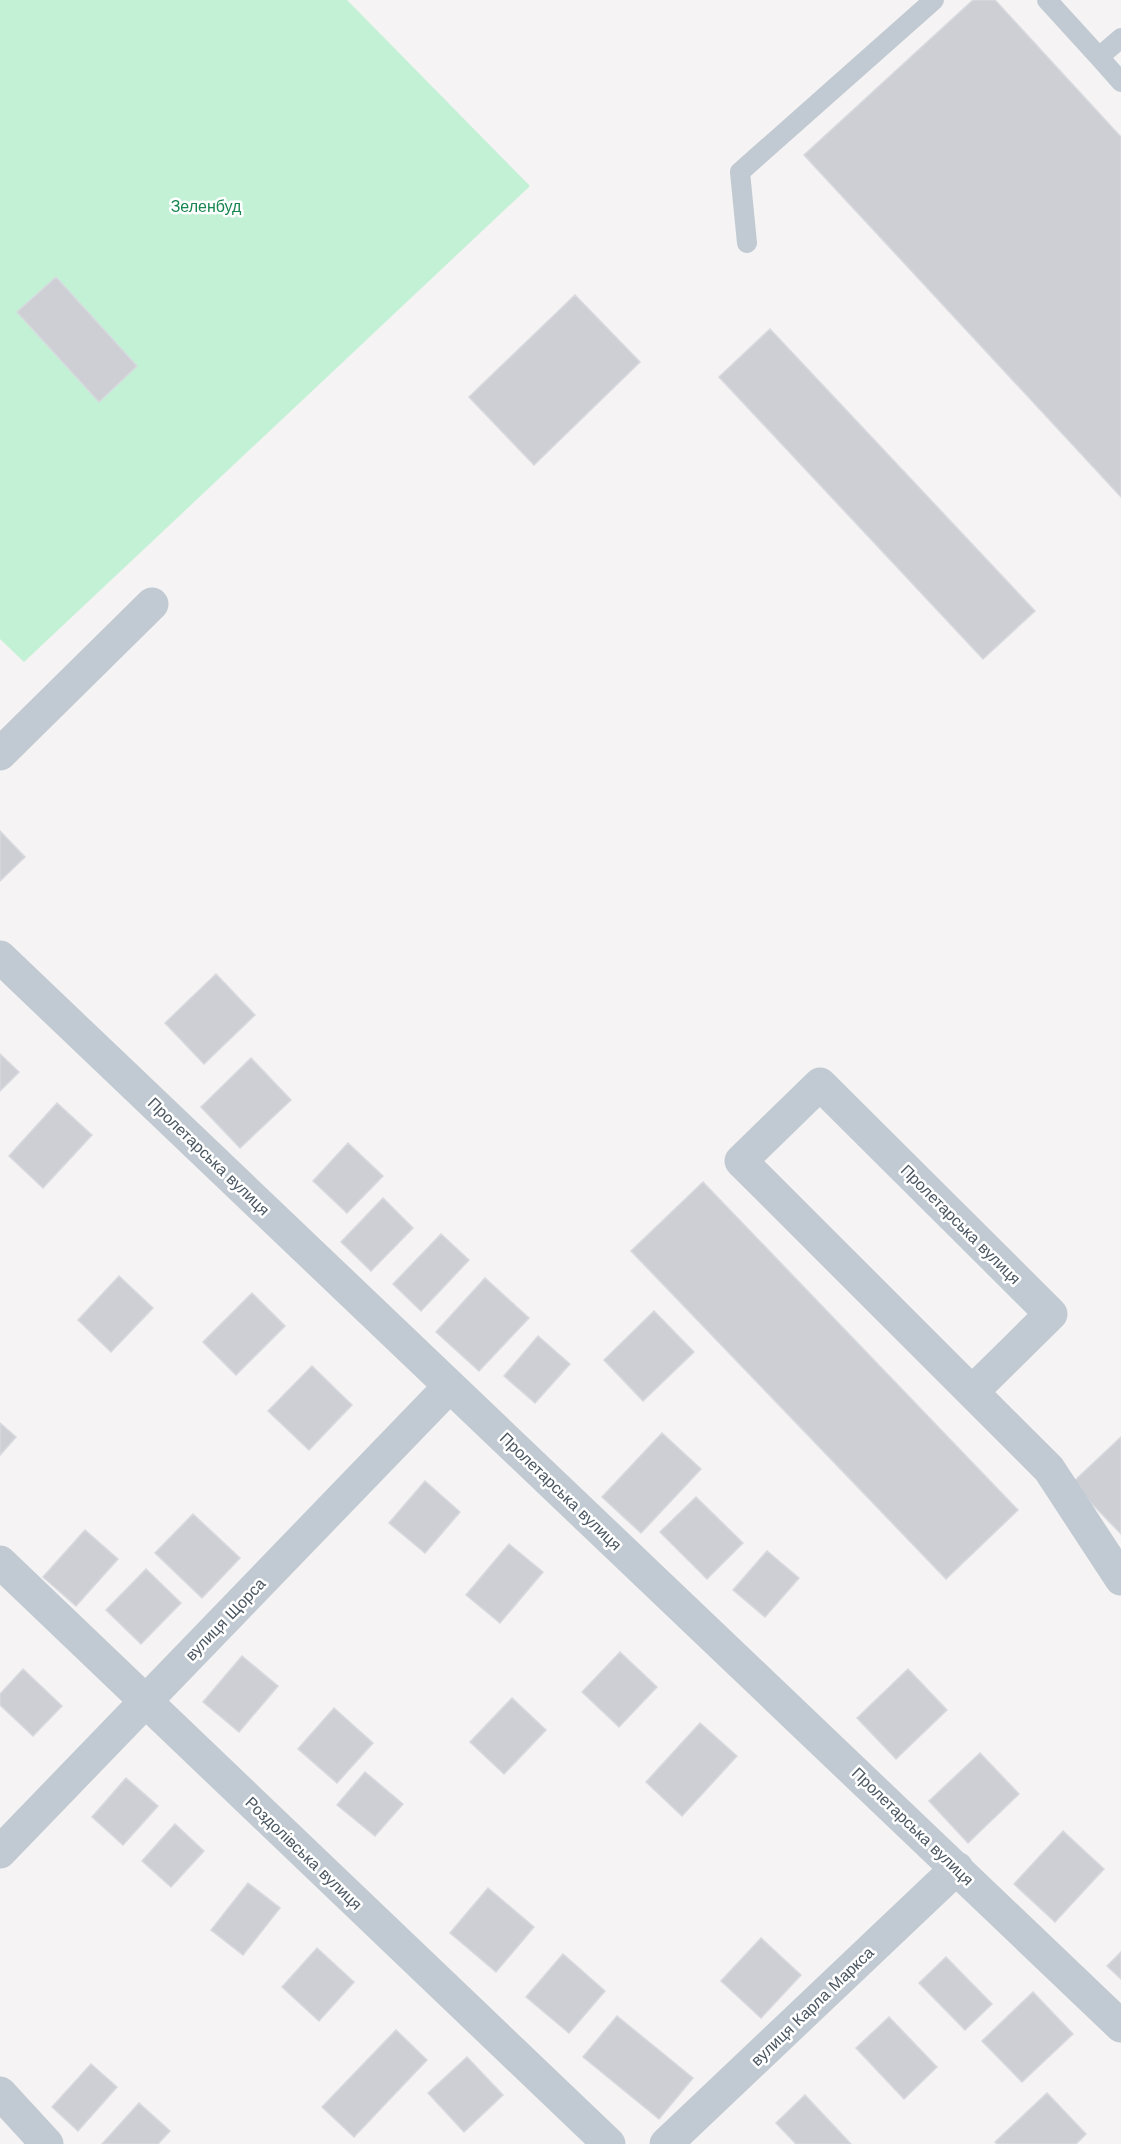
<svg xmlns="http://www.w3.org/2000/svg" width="1121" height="2144" font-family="'Work Sans',sans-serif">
	<rect width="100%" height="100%" fill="#f5f3f3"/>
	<path fill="#c3f1d5" d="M0 0H347L530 186 24 662 0 639Z"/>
	<path fill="#cdcfd5" stroke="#d7d9de" stroke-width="1.5" d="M973 0H995L1121 137V497L804 155Z
		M56 277 137 366 99 402 17 312Z
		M575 295 640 362 534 465 469 397Z
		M770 329 1035 611 983 659 719 377Z
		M0 831 25 857 0 881Z
		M216 974 255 1015 204 1064 165 1023Z
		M0 1054 19 1072 0 1091Z
		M251 1058 291 1100 240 1148 201 1107Z
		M57 1103 92 1135 43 1188 9 1156Z
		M348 1143 383 1176 347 1213 313 1181Z
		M703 1182 1018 1510 946 1579 631 1251Z
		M383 1198 413 1228 371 1271 341 1242Z
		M441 1234 469 1260 421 1311 393 1284Z
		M119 1276 153 1308 111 1352 78 1320Z
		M485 1278 529 1318 479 1371 436 1332Z
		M252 1293 285 1326 236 1375 203 1342Z
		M654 1311 694 1352 643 1401 604 1360Z
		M538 1336 570 1364 535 1403 504 1376Z
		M312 1366 352 1405 309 1450 268 1411Z
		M0 1423 16 1437 0 1455Z
		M662 1433 701 1469 641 1533 602 1497Z
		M1121 1437V1534L1072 1483Z
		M425 1481 460 1512 425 1553 389 1523Z
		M696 1497 743 1543 707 1579 660 1532Z
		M193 1514 240 1558 202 1598 155 1553Z
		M85 1530 118 1559 76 1606 43 1577Z
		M509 1544 543 1572 500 1623 466 1595Z
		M767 1551 799 1578 765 1617 733 1590Z
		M146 1569 181 1603 141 1644 106 1610Z
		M620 1652 657 1687 619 1727 582 1692Z
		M242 1656 278 1686 239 1732 203 1702Z
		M23 1669 62 1706 33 1736 0 1705V1694Z
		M908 1669 947 1710 896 1759 857 1718Z
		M512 1698 546 1730 504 1774 470 1742Z
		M334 1708 373 1743 337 1783 298 1749Z
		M700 1723 737 1756 682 1816 646 1782Z
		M980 1753 1019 1794 968 1843 929 1801Z
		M365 1772 403 1804 375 1836 337 1805Z
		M126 1778 158 1806 123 1845 92 1817Z
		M175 1824 204 1851 171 1887 142 1861Z
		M1063 1831 1104 1869 1055 1922 1014 1884Z
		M248 1883 280 1908 243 1955 211 1930Z
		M488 1888 534 1927 496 1972 450 1933Z
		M761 1938 801 1975 761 2018 721 1981Z
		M317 1948 354 1982 319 2021 282 1987Z
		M1121 1952V1979L1107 1966Z
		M563 1954 605 1991 569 2033 526 1997Z
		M946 1957 992 2004 965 2030 919 1983Z
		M1033 1992 1073 2034 1022 2082 982 2041Z
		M617 2016 693 2078 659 2119 583 2057Z
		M889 2017 937 2067 904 2099 856 2048Z
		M396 2030 427 2060 354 2137 322 2107Z
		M467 2057 503 2095 464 2132 428 2093Z
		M91 2064 117 2087 78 2131 52 2107Z
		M1047 2093 1086 2134 1076 2144H997L995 2142Z
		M805 2095 851 2144H796L776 2123Z
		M139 2103 170 2131 158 2144H102Z"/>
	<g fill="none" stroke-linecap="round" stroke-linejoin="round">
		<path stroke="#c1cad2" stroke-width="20" d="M1047 0 1099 57
			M1121 38 1099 57 1121 82
			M747 243 740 172 934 0"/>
		<path stroke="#c1cad2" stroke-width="33" d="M0 754 152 604
			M0 957 1121 2026
			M972 1392 1051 1314 820 1084 741 1161 1049 1469 1121 1579
			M0 1562 609 2144
			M0 1852 450 1386
			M0 2093 47 2144
			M666 2144 957 1868"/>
	</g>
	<g text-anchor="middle" stroke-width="5" stroke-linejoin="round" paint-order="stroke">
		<g font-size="16" fill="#17864f" stroke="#fff">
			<text x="206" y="212">Зеленбуд</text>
		</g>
		<g font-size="16" fill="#4a5661" stroke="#fff">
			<text transform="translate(209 1156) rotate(44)" y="6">Пролетарська вулиця</text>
			<text transform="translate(961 1224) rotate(45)" y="6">Пролетарська вулиця</text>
			<text transform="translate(561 1491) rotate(44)" y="6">Пролетарська вулиця</text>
			<text transform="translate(225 1619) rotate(-46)" y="6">вулиця Щорса</text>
			<text transform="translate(913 1826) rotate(44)" y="6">Пролетарська вулиця</text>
			<text transform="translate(304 1853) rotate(44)" y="6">Роздолівська вулиця</text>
			<text transform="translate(812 2006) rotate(-44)" y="6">вулиця Карла Маркса</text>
		</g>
	</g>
</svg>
